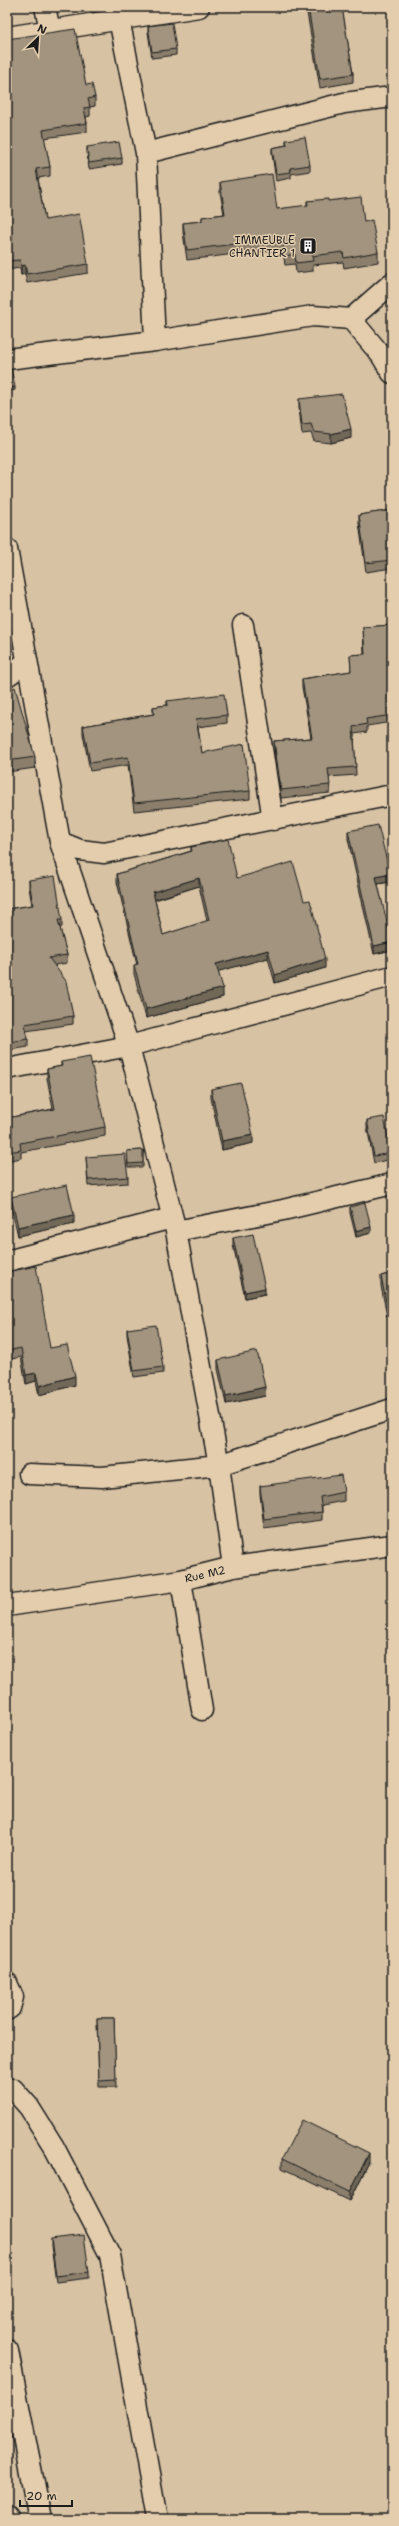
<svg xmlns="http://www.w3.org/2000/svg" width="399" height="2526" font-family="'Shantell Sans',sans-serif">
	<rect width="100%" height="100%" fill="#d7c2a4"/>
	<filter id="ink" filterUnits="userSpaceOnUse"><feTurbulence type="fractalNoise" baseFrequency=".025" numOctaves="2"/><feDisplacementMap in="SourceGraphic" scale="8" xChannelSelector="R" yChannelSelector="G"/><feConvolveMatrix kernelMatrix="1 2 1 2 8 2 1 2 1" color-interpolation-filters="sRGB"/></filter>
	<g filter="url(#ink)">
		<g fill="none" stroke-linecap="round" stroke-linejoin="round">
			<g stroke="#1c1c1c" stroke-width="23">
				<path id="minor" d="M45 7 50 30
					M119 19 146 153 155 341
					M7 37 199 7
					M146 153 344 103 392 97
					M351 319 392 283
					M7 359 155 341 313 316 351 319 381 355 392 373
					M7 549 60 842 129 1046 176 1231 219 1465 233 1567
					M243 625 273 820
					M7 676 27 662
					M60 842 80 850 104 853 392 795
					M7 1069 129 1046 392 976
					M176 1231 283 1210 392 1184
					M7 1261 172 1218
					M29 1474 102 1477 219 1465 392 1409
					M181 1580 202 1710
					M7 1606 181 1580 233 1567 392 1545
					M7 1983 13 1997 10 2008 7 2010
					M7 2089H13L29 2107 54 2147 110 2255 157 2519"/>
			</g>
			<g stroke="#1c1c1c" stroke-width="25">
				<path id="major" d="M7 2351 40 2519
					M7 2518V2519"/>
			</g>
			<use href="#minor" stroke="#e3cdad" stroke-width="20"/>
			<use href="#major" stroke="#e3cdad" stroke-width="22"/>
		</g>
		<path fill="#8b7f6c" stroke="#1c1c1c" fill-rule="evenodd" d="M306 7H342L353 74V82L320 88Z
			M148 26 176 49V55L152 58 148 32Z
			M7 39 86 85 95 97V106L90 107V116L86 117 87 123V132L44 138 50 167V176L38 178 45 220 88 264V273L27 283 25 274 21 275 20 268 7 270Z
			M286 140 310 165V171L291 174V178L276 181 272 154V148L286 145Z
			M87 147 122 158V164L89 169 87 153Z
			M220 182 277 209 307 206V201H328L364 222 378 252V262L344 268 343 262 313 265V271L296 273 295 264 285 265 283 251 235 252V254L187 260 183 232V223L202 221V217L224 214 220 192Z
			M299 399 351 438 331 443 314 441 311 433 302 434 299 408Z
			M392 510V568L366 572 359 523V515Z
			M392 625V722L367 726V732L354 734 356 775 329 777 330 793 281 798 274 748V741L311 738 302 687V679L351 671 350 655 364 654 363 627Z
			M7 692 35 757V768L7 772Z
			M167 701 227 715V723L198 727 202 753 250 791V799L134 811 128 765 90 771 83 734V726L153 714V707L167 705Z
			M348 831 390 882 378 884 392 950 374 954 348 839Z
			M191 847 237 878 325 968 275 983 268 958 218 971 223 997 146 1018 134 974V965H137L117 882V874L191 851ZM199 886 207 921 163 935 155 900Z
			M29 880 62 920V927L60 928 67 955V963L55 965 73 1016V1024L26 1031 28 1039V1047L10 1050 7 1034V907V909L32 905 29 888Z
			M61 1062 105 1127V1136L21 1152V1158L7 1161V1118L53 1109 47 1078V1069L61 1066Z
			M211 1089 253 1143 222 1150 211 1098Z
			M367 1120 391 1153V1159L374 1163 367 1127Z
			M143 1150V1167H128L127 1151Z
			M86 1157 128 1177V1183L88 1186Z
			M11 1197 74 1224 18 1236 11 1206Z
			M350 1207 371 1233 356 1237 350 1213Z
			M233 1238 265 1294 245 1298 233 1245Z
			M7 1272 50 1348 75 1385 39 1395 36 1381 26 1384 21 1357 7 1360Z
			M392 1273V1315L387 1316 381 1286V1276Z
			M127 1329 163 1367V1373L134 1377 127 1335Z
			M218 1360 265 1396 226 1404 218 1369Z
			M260 1486 344 1492V1501L322 1505V1520L264 1528 260 1494Z
			M97 2018H114L116 2087H99Z
			M282 2159 369 2162 350 2201 282 2168Z
			M51 2239 89 2272V2278L56 2282 51 2246Z"/>
		<path fill="#716858" stroke="#1c1c1c" d="M25 265V274L21 275V266Z
			M15 387V390L7 392V388Z
			M351 429V438L331 443V434Z
			M390 874V882L376 884V877Z
			M199 878V886L153 900V892Z
			M392 942V950L374 954V946Z
			M268 950V958L216 972V964Z
			M325 959V968L275 983V975Z
			M223 988V997L146 1018V1009Z
			M253 1135V1143L222 1150V1141Z
			M74 1215V1224L18 1236V1227Z
			M371 1227V1233L356 1237V1231Z
			M265 1288V1294L245 1298V1292Z
			M392 1305V1315L387 1316V1306Z
			M36 1373V1381L26 1384V1375Z
			M75 1376V1385L39 1395V1386Z
			M265 1387V1396L226 1404V1396Z
			M369 2153V2162L350 2201V2192Z"/>
		<path fill="#a2947e" stroke="#1c1c1c" fill-rule="evenodd" d="M308 7H342L353 74 320 79Z
			M172 23 176 49 152 52 148 26Z
			M75 29 86 85 92 84 95 97 88 99 90 107 84 108 87 123 43 130 50 167 36 169 45 220 79 214 88 264 27 274 25 265 21 266 20 260 7 261V39Z
			M305 137 310 165 290 168 291 172 276 174 272 148 287 145 286 140Z
			M119 142 122 158 89 163 87 147Z
			M272 174 277 209 308 205 307 201 328 199V201L361 197 364 222 372 220 378 252 344 258 343 252 312 256 313 261 296 263 295 254 285 256 283 242 234 243 235 244 187 250 183 223 202 221V217L225 214 220 182Z
			M11 369 15 387 7 388V370Z
			M342 394 351 429 331 434 314 432 311 424 302 425 299 399Z
			M392 510V560L366 563 359 515Z
			M392 625V715L366 719 367 724 353 727 356 767 328 769 330 785 281 790 274 741 312 738 302 679 351 671 350 655 365 654 363 627Z
			M15 687 35 757 7 761V692Z
			M224 694 227 715 196 719 202 753 244 744 250 791 134 803 128 757 90 763 83 726 154 714 153 707 168 705 167 701Z
			M378 825 390 874 376 877 392 942 374 946 348 831Z
			M228 839 237 878 293 862 304 901 310 900 325 959 275 975 268 950 216 964 223 988 146 1009 134 965 138 964 117 874 192 851 191 847ZM199 878 209 920 163 935 153 892Z
			M55 876 62 920H58L67 955 49 958 66 981 73 1016 25 1024 28 1039 10 1042 7 1026V907V909L33 905 29 880Z
			M90 1057 105 1127 20 1143 21 1150 7 1152V1118L55 1109 47 1069 62 1066 61 1062Z
			M241 1083 253 1135 222 1141 211 1089Z
			M384 1117 391 1153 374 1156 367 1120Z
			M143 1150V1163L128 1164 127 1151Z
			M125 1154 128 1177 88 1180 86 1157Z
			M67 1185 74 1215 18 1227 11 1197Z
			M365 1203 371 1227 356 1231 350 1207Z
			M253 1234 265 1288 245 1292 233 1238Z
			M36 1266 50 1348 67 1345 75 1376 39 1386 36 1373 26 1375 21 1348 7 1351V1272Z
			M392 1273V1305L387 1306 381 1276Z
			M156 1325 163 1367 134 1371 127 1329Z
			M257 1351 265 1387 226 1396 218 1360Z
			M341 1475 344 1492 320 1497 322 1512 264 1519 260 1486Z
			M97 2018H114L116 2080 99 2081Z
			M302 2120 369 2153 350 2192 282 2159Z
			M84 2235 89 2272 56 2276 51 2239Z"/>
	</g>
	<defs>
		<g id="building-square" transform="scale(0.9)"><rect x="-9" y="-9" width="18" height="18" rx="4" fill="#1c1c1c" stroke="#e3cdad"/><path d="M-4-6H4V6H1V3H-1V6H-4ZM-2.5-4.3h1.7v1.8h-1.7ZM.8-4.3h1.7v1.8H.8ZM-2.5-1h1.7V.8h-1.7ZM.8-1h1.7V.8H.8Z" fill="#fff"/></g>
	</defs>
	<g fill-rule="evenodd">
		<use href="#building-square" x="308" y="246"/>
	</g>
	<g text-anchor="middle" stroke-width="3" stroke-linejoin="round" paint-order="stroke">
		<g font-size="11" fill="#1c1c1c" stroke="#e3cdad" text-anchor="end">
			<text x="295" y="244">IMMEUBLE<tspan x="295" dy="13">CHANTIER 1</tspan></text>
		</g>
		<g font-size="11" fill="#1c1c1c" stroke="#e3cdad">
			<text transform="translate(205 1574) rotate(-13)" y="4">Rue M2</text>
		</g>
	</g>
	<rect width="399" height="2526" fill="none" stroke="#e3cdad" stroke-width="24"/>
	<rect x="12" y="12" width="375" height="2502" fill="none" stroke="#1c1c1c" stroke-width="1.5" filter="url(#ink)"/>
	<g transform="translate(38 38) rotate(25)" stroke="#e3cdad" stroke-width="3" paint-order="stroke">
	<path d="M0-3L7 15L0 10L-7 15Z" fill="#1c1c1c"/>
	<text y="-6" font-size="11" font-weight="bold" text-anchor="middle" fill="#1c1c1c">N</text>
	</g>
	<path d="M20 2500v6h52v-6" fill="none" stroke="#1c1c1c" stroke-width="2"/>
	<text x="26" y="2500" font-size="12" fill="#1c1c1c" stroke="#e3cdad" stroke-width="3" paint-order="stroke">20 m</text>
</svg>
